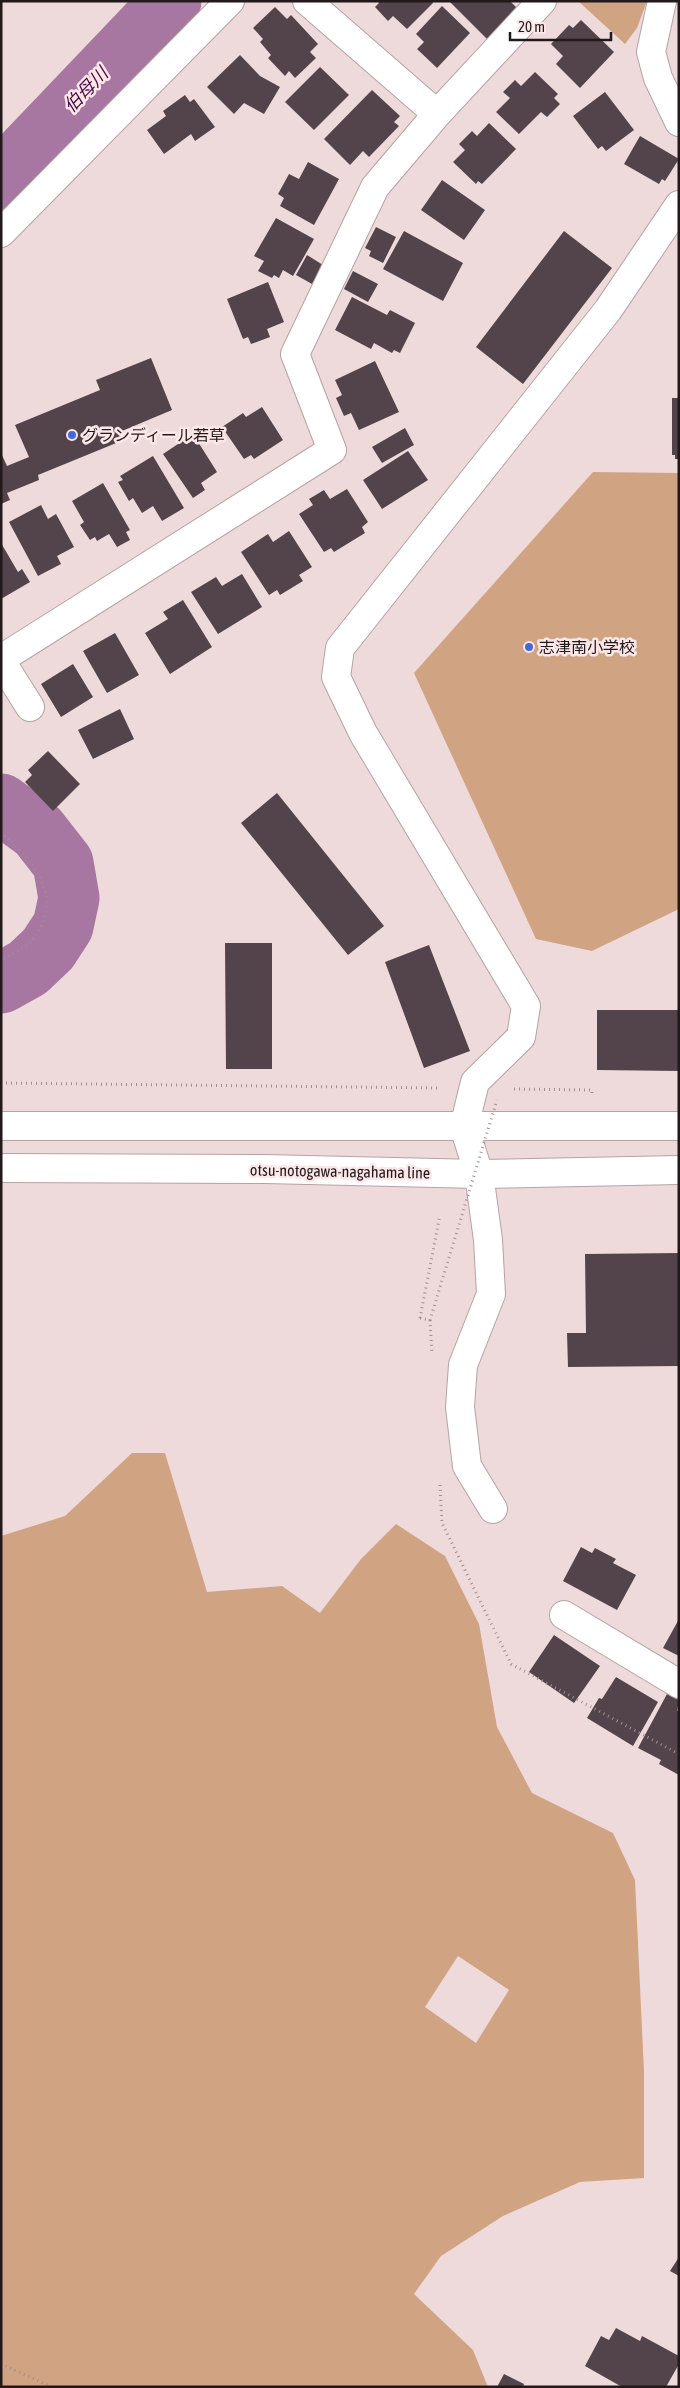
<svg xmlns="http://www.w3.org/2000/svg" width="680" height="2388" font-family="'Asap Condensed','Noto Sans JP',sans-serif">
	<rect width="100%" height="100%" fill="#efdadb"/>
	<path fill="#d0a383" fill-rule="evenodd" d="M578 1H647L637 28 625 44Z
		M593 472 679 473V909L592 951 536 939 414 673Z
		M132 1453H165L207 1592 282 1586 320 1613 361 1559 396 1524 445 1556 479 1624 497 1727 532 1793 613 1833 635 1880 644 2072V2178L580 2182 503 2216 441 2256 414 2294 473 2350 488 2387H1V1536L65 1516ZM458 1956 509 1990 476 2043 425 2007Z"/>
	<g fill="none" stroke-linecap="round" stroke-linejoin="round">
		<path stroke="#a776a1" stroke-width="61" d="M1 179 171 1
			M1 804 38 831 63 863 69 898 63 926 48 949 28 968 1 983"/>
	</g>
	<path fill="#53434a" d="M377 1H432L433 3 407 29 393 16 388 21 375 7 379 3Z
		M449 1H510L517 8 487 39Z
		M442 6 470 33 437 68 417 49 424 42 416 34Z
		M275 7 287 19 291 15 318 44 310 52 316 58 295 78 289 71 285 76 268 58 271 55 260 42 263 39 253 28Z
		M581 20 614 52 580 88 556 64 563 56 551 44 569 25 573 28Z
		M240 55 260 76 280 87 264 114 244 103 234 114 207 87Z
		M320 67 349 95 314 130 285 102Z
		M535 72 558 94 554 98 560 104 547 117 541 112 519 134 496 112 510 98 503 92 515 80 521 86Z
		M372 90 400 116 394 122 399 126 369 157 363 151 350 165 324 139Z
		M605 92 634 130 606 151 602 146 598 149 573 116Z
		M185 95 190 102 194 99 215 127 195 141 191 134 164 154 147 130 166 116 163 111Z
		M489 123 516 149 482 184 478 181 476 184 453 162 465 150 459 144 472 131 477 136Z
		M640 136 679 159 665 181 662 179 659 184 624 164Z
		M308 162 339 179 314 225 280 206 284 198 278 194 289 174 299 179Z
		M442 180 485 210 464 240 421 210Z
		M276 218 314 239 293 276 283 270 279 278 274 275 272 278 258 271 264 261 254 256Z
		M376 227 396 237 383 263 369 256 371 251 365 248Z
		M404 231 463 263 443 301 383 269Z
		M564 231 612 268 523 384 476 347Z
		M307 255 323 265 312 284 296 275Z
		M353 271 378 284 368 302 344 289Z
		M268 282 284 322 267 329 270 337 251 344 248 337 243 339 227 299Z
		M352 297 387 315 390 310 415 323 400 353 394 350 392 353 374 343 371 349 335 330Z
		M151 358 172 410 122 431 126 439 38 475 39 480 7 493 10 500 1 504V453L7 466 29 457 15 425 100 390 96 380Z
		M375 361 399 412 359 430 351 413 344 416 336 398 342 395 335 380Z
		M672 398H679V459H675V455H672Z
		M262 407 283 440 254 459 251 455 244 459 222 427 243 413 246 417Z
		M405 428 414 445 382 463 372 447Z
		M193 434 217 472 201 483 205 490 193 498 163 454Z
		M408 451 428 480 382 509 363 480Z
		M153 456 184 508 162 521 153 506 142 513 133 498 129 501 118 482 123 480 120 476Z
		M103 483 130 530 126 532 130 540 117 547 109 534 97 541 95 537 90 540 80 525 84 522 72 501Z
		M347 489 368 522 362 527 365 533 334 552 331 548 324 552 299 514 313 505 309 499 324 490 330 499Z
		M41 505 48 519 56 514 74 547 57 556 61 564 38 576 9 522Z
		M289 531 312 567 299 575 303 581 280 595 277 590 269 595 241 552 268 534 273 542Z
		M1 543 18 572 22 569 30 582 1 599Z
		M242 574 262 607 218 634 191 592 216 577 222 586Z
		M183 600 212 647 170 674 145 633 168 619 163 612Z
		M115 633 139 675 107 693 83 651Z
		M73 664 93 697 61 717 41 684Z
		M120 709 134 739 93 759 78 730Z
		M48 751 80 784 53 811 25 782 32 775 28 770Z
		M277 793 384 926 348 955 241 823Z
		M225 943H272V1069H226Z
		M429 945 470 1051 424 1068 385 962Z
		M597 1010H679V1071L597 1070Z
		M679 1253V1366L568 1367 567 1333H586L585 1254Z
		M581 1547 592 1553 595 1548 616 1559 613 1563 636 1575 617 1610 563 1581Z
		M679 1619V1656L663 1648Z
		M554 1635 600 1666 574 1703 529 1672Z
		M616 1677 658 1702 633 1746 587 1718 599 1698 602 1699Z
		M667 1694 679 1700 677 1711H679V1775L659 1764 661 1760 638 1748Z
		M679 2257V2276L670 2271Z
		M616 2328 640 2341 642 2336 679 2356V2364L666 2387H622L585 2366 601 2336 609 2340Z
		M504 2374 524 2384 523 2387H497Z"/>
	<g fill="none" stroke-linecap="round" stroke-linejoin="round">
		<g stroke="#b6a2a3" stroke-width="30">
			<path id="minor" d="M307 1 437 114
				M662 1 651 52 658 78 679 122
				M1 233 230 1
				M1 659 332 450 295 354 375 187 437 114 542 1
				M1 661 30 707
				M493 1509 467 1466 460 1407 463 1365 491 1294 488 1240 479 1174 464 1127 475 1082 521 1037 526 1006 363 733 336 677 340 648 608 310 679 205
				M564 1615 679 1684"/>
		</g>
		<g stroke="#b6a2a3" stroke-width="30">
			<path id="major" d="M1 1126H679
				M1 1168 265 1169 479 1174 679 1170"/>
		</g>
		<path stroke="#9f8f90" stroke-width="3" stroke-dasharray="1 4" stroke-linecap="butt" d="M1 832C33 862 66 896 33 939 26 948 11 954 1 961
			M1 1083 440 1088
			M514 1089 592 1090V1096
			M420 1318 440 1215
			M430 1320 432 1354
			M440 1485 442 1523 511 1664 679 1754
			M1 2364 52 2387"/>
		<use href="#minor" stroke="#fff" stroke-width="28"/>
		<use href="#major" stroke="#fff" stroke-width="28"/>
		<path stroke="#9f8f90" stroke-width="3" stroke-dasharray="1 4" stroke-linecap="butt" d="M420 1318 430 1320 497 1100"/>
	</g>
	<g fill="#4368db" stroke="#fce7e8" stroke-width="2">
		<circle cx="72" cy="435" r="5"/>
		<circle cx="529" cy="647" r="5"/>
	</g>
	<g text-anchor="middle" stroke-width="5" stroke-linejoin="round" paint-order="stroke">
		<g font-size="16" fill="#21191a" stroke="#fce7e8" text-anchor="start">
			<text x="82" y="441">グランディール若草</text>
			<text x="539" y="653">志津南小学校</text>
		</g>
		<g font-size="16" fill="#21191a" stroke="#fce7e8">
			<text transform="translate(340 1171) rotate(1)" y="6">otsu-notogawa-nagahama line</text>
		</g>
		<g font-size="18" font-style="italic" fill="#470842" stroke="#fce7e8">
			<text transform="translate(86 90) rotate(-46)" y="6">伯母川</text>
		</g>
	</g>
	<rect width="680" height="2388" fill="none" stroke="#21191a" stroke-width="5"/>
	<path d="M510 32v8h101v-8" fill="none" stroke="#21191a" stroke-width="2.5"/>
	<text x="518" y="32" font-size="15" fill="#21191a" stroke="#fce7e8" stroke-width="4" paint-order="stroke">20 m</text>
</svg>
